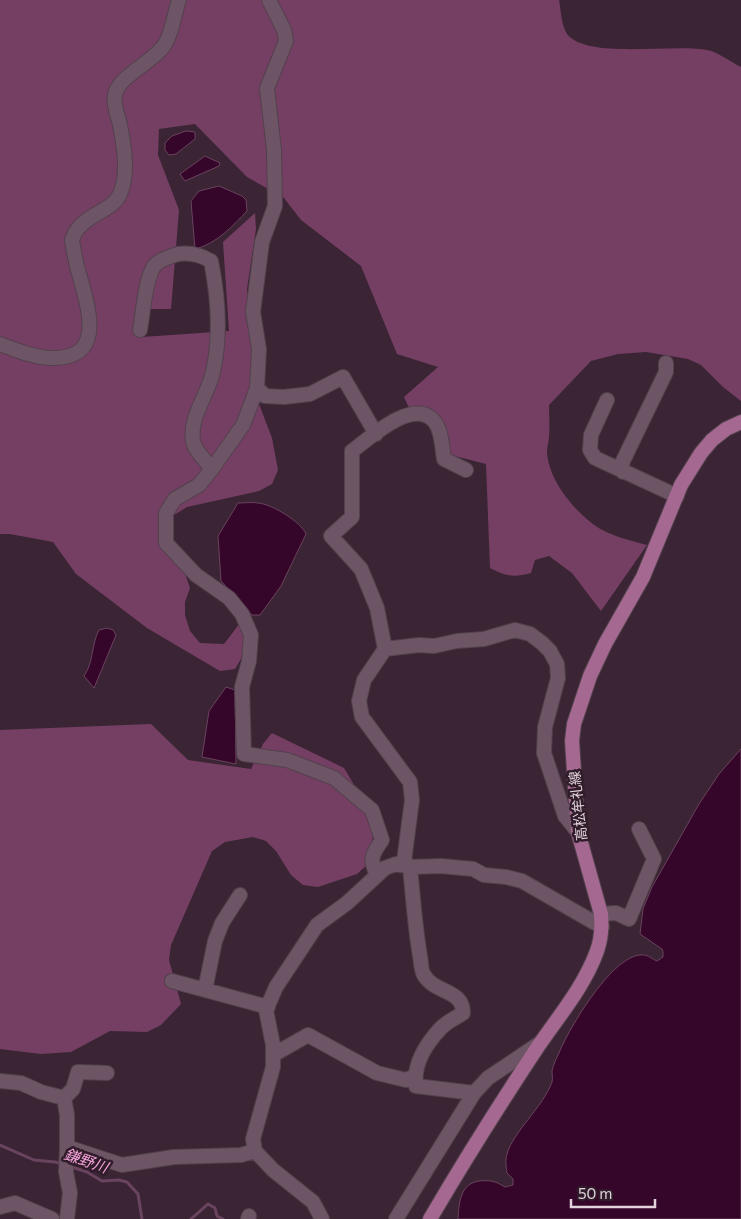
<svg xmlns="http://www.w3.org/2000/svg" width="741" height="1219" font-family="Commissioner,'Noto Sans JP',sans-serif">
	<rect width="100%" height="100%" fill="#3b2534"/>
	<path fill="#753f64" d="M0 0H559C561 10 561 25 567 34 587 60 674 43 707 50 718 52 731 62 741 67V401L723 387 701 365 688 359 646 352 618 354 591 361 549 405C549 415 550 426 549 436 549 441 547 446 547 451 548 479 572 508 593 524 609 536 629 540 647 545L601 611 572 573 549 556 535 560 531 573C513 578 506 576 490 568L486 464 447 454 446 428 437 415 410 410 404 397 438 367 397 354 361 266 301 220 284 198 247 177 195 124 159 129 158 155 179 210 171 309H136L142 337 229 331 223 242 255 213 256 229 247 289 256 396 272 438 278 470 272 484 259 491 187 507 174 515 170 529 190 588 185 602V615L190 631 200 643 224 644 240 623 248 647 235 669 220 671 147 628 76 574 53 542 10 534H0Z
		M151 724 188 760 251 769 263 744 272 733 344 768 359 793 370 821 373 836 368 864 357 874 318 887 303 885 291 875 276 851 266 841 253 837 225 842 212 851 171 945 169 960 181 1004 161 1025 147 1032 110 1031 71 1052 41 1054 0 1049V730Z"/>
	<path fill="#36052a" stroke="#6a435f" d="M186 131 195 132V139L176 154 169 155 165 150V143L172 136Z
		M205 156 220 163 219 166 185 181 180 174Z
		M219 186 242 196 246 200 247 211C233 226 216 244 195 249L191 201 199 191Z
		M238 503C245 503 252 502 258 503 272 504 301 522 306 534L281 586 260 615H252L221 581 218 536Z
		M107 628 113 630 116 635 94 688 84 676C94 662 91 645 99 630Z
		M226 687 235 690 236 764 202 757 209 711Z
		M741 749V1219H458C459 1203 460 1184 479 1181 491 1180 495 1181 505 1187L513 1185V1179L507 1173C506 1166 505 1161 507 1154 513 1132 543 1107 552 1082 553 1079 552 1075 552 1071 553 1065 556 1059 559 1053 568 1030 614 951 644 955 648 955 652 959 657 961L663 957V952L662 949 640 934 643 909 652 887 699 804 719 774Z"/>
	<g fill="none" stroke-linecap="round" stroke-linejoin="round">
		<path stroke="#6a435f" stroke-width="3" d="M0 1145 34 1160 55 1162 63 1164
			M69 1166 87 1172 102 1181 119 1180 127 1182 138 1194 142 1219
			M191 1219 208 1204 215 1208 217 1216 223 1219"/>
		<g stroke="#53414d" stroke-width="16">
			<path id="minor" d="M269 0 284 30 286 41 267 88 274 150 275 206 262 242 253 312 259 349 257 388 265 396 284 397 310 394 343 377 376 434
				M140 330C143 315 145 273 157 263 163 259 171 256 178 254 190 252 201 255 211 261 218 296 221 336 213 372 208 395 189 417 193 441 194 450 207 462 212 469
				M0 344C16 350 35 358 52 358 105 359 89 310 80 277 76 265 74 252 72 240 80 214 112 213 120 194 129 174 124 146 120 125 118 115 113 106 115 95 118 76 155 61 165 44 173 31 174 14 179 0
				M257 388 243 425 212 469 199 485 175 499 166 513V543L196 575 229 598 242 614 251 635 249 661 242 687 244 754 287 760 334 778 372 810 382 840C372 855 369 858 377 875
				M607 400 591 435 590 450 595 458 677 496
				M623 472 622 463 666 372V363
				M385 649 377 608 361 569 331 536 352 517V451C370 438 413 397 434 421 442 430 442 448 444 459L466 470
				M601 914 616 913 629 919 654 859 639 829
				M172 981 268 1007
				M205 990 215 941 222 923 240 895
				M540 1043 488 1078 474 1093 416 1086C413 1065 426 1044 440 1029 446 1022 456 1018 463 1013 463 989 435 994 424 975 421 971 421 961 420 956 415 927 413 897 410 867L404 861 412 800 410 782 362 717 359 701 364 680 385 649 419 645 434 646 457 641 484 639 515 630 530 634 542 643 550 651 557 664 558 678 545 727 544 753 565 816 578 832
				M273 1055 308 1035 377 1073 406 1080 415 1076
				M0 1081 21 1083 41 1092 64 1098 67 1115V1147L122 1165 174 1157 241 1155 255 1151
				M64 1098 73 1089 78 1072 107 1073
				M67 1147 66 1172 70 1193 67 1219
				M0 1207 15 1203 52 1219
				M248 1219 249 1216
				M322 1219 313 1202 273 1170 255 1151 253 1139 273 1067V1045L266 1010 276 987 317 925 347 903 385 868 396 864 410 867 441 866 473 869 484 875 506 877 522 881 602 927
				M396 1219 474 1093"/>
		</g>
		<g stroke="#53414d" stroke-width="16">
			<path id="primary" d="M430 1219C464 1161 500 1104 537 1048 558 1017 584 987 597 951 601 940 602 926 601 914L578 832 572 741 574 724 590 676 605 644 643 577 681 485 701 453 712 440 726 429 741 422"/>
		</g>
		<use href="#minor" stroke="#6d5565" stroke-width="14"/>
		<use href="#primary" stroke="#a56991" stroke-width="14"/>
	</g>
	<g text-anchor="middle" stroke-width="5" stroke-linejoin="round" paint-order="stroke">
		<g font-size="14" fill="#e2d3dc" stroke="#301c2a">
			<text transform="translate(578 806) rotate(-96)" y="5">高松牟礼線</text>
		</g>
		<g font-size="15" font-style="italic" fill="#f8a5dc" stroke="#301c2a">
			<text transform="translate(86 1161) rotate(19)" y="5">鎌野川</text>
		</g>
	</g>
	<path d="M571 1199v8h84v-8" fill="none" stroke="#e2d3dc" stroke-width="2.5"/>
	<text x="578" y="1199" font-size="15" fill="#e2d3dc" stroke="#301c2a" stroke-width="4" paint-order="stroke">50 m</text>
</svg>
